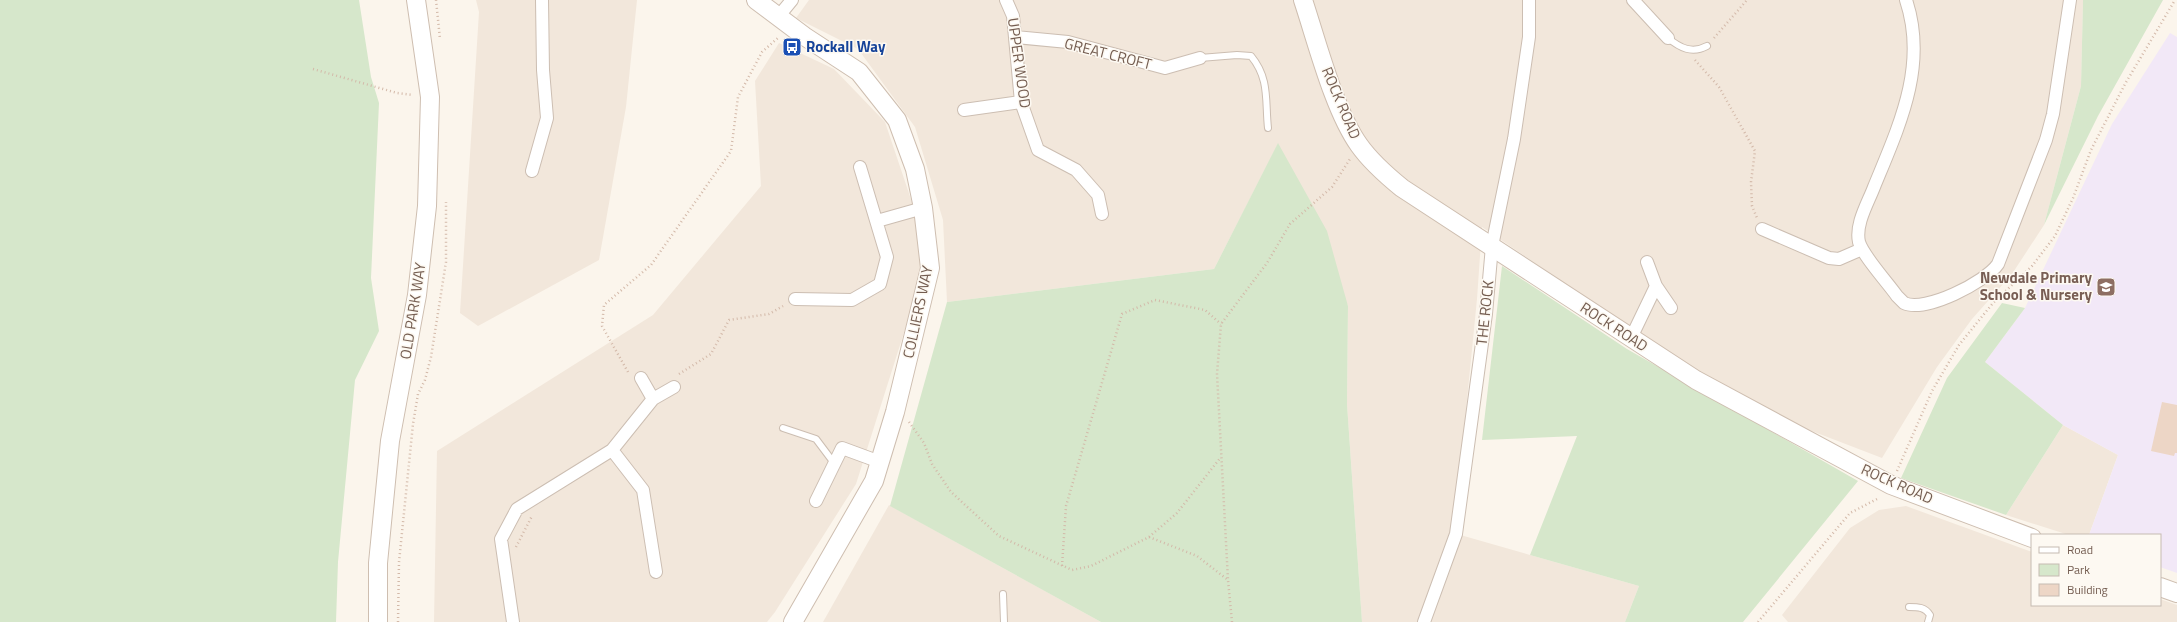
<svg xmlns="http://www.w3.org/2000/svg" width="2177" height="622" font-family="'Titillium Web',sans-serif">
	<rect width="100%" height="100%" fill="#fbf5ec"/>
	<path fill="#f2e7db" d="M476 0H637L626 107 599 260 478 326 460 313 479 12Z
		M809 0H2083L2081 86 2044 225 2012 274 1972 319 1937 367 1882 458 1791 423 1697 373 1482 227 1477 299 1464 430 1450 532 1639 586 1625 622H1362L1347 404 1348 306 1278 144 1214 269 947 302 943 220 915 127 858 49 796 18Z
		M779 43 834 69 885 122 925 241 913 304 856 484 775 612 767 622H434L437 451 653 315 761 186 755 81Z
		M2063 425 2118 455 2089 535H2069L2006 515Z
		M889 505 1101 622H823Z
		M1906 506 2032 552V605H2160V599L2177 605V622H1788L1782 615 1850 528 1879 510Z"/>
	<path fill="#f2e8f7" d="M2170 33 2177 37V573L2160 567V535H2089L2118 455 2063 425 1985 362 2025 308 2112 124Z"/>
	<path fill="#d6e7cb" d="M0 0H359L371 77 379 103 371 278 379 331 355 380 338 562 336 622H0Z
		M2083 0H2163L2098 116 2044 225 2081 86Z
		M1278 143 1327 231 1348 306 1347 404 1362 622H1101L890 506 947 302 1214 269Z
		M1502 266 1627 349 1858 481 1743 622H1625L1639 586 1530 555 1577 436 1482 440Z
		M2002 303 2025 308 1985 362 2063 425 2006 515 1901 478 1947 378Z"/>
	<path fill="#edd6c6" d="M2162 402 2177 405V453H2175L2174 456 2151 451Z"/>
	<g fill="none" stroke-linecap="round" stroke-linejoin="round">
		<g stroke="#ccbeb2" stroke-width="8">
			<path id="lane" d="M1668 38C1680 48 1692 54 1707 46
				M1200 58 1237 55 1251 56C1270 79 1265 101 1268 128
				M783 428 816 439 834 463
				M1003 594 1004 622
				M1909 607C1918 607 1925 607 1930 615L1928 622"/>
		</g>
		<g stroke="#ccbeb2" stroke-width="14">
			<path id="street" d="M1006 0 1013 16 1021 102 1038 150 1076 170 1098 195 1102 214
				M1633 0 1668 38
				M1906 0C1928 66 1899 126 1874 187 1868 203 1855 224 1859 242 1863 256 1888 283 1897 296 1899 298 1902 301 1904 303 1925 313 1986 282 1998 264L2046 140 2053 114 2070 0
				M778 17 792 0
				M1015 37 1068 42 1165 68 1200 58
				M964 110 1021 102
				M532 171 547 118 543 70 542 0
				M877 221 923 208
				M1762 229 1829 258 1839 259 1862 249
				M1647 262 1656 286 1671 308
				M795 299 852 300 880 284 887 257 860 167
				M1631 338 1656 286
				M641 378 653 399
				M612 450 643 490 656 572
				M816 501 842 448 880 462
				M513 622 501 539 517 509 612 450 653 399 674 387
				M1424 622 1456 534 1486 314 1492 246 1514 139 1529 37V0"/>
		</g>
		<g stroke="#cebeb0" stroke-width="20">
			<path id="secondary" d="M756 0 804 36 859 72 897 120 915 169 923 208 930 268 895 412 874 481 793 622
				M1303 0C1317 42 1334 110 1359 145 1371 162 1386 175 1402 188L1696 380 1891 485 2032 538
				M2160 587 2177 593
				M378 622V563L390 441 417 295 427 206 430 97 416 0"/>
		</g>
		<path stroke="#d3b9a9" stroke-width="2.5" stroke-dasharray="1 3" stroke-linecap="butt" d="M436 0 440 39
			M1714 38 1747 0
			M1695 60 1719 87 1755 151 1751 182 1752 206 1757 218
			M313 69 397 93 413 95
			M628 372 602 326 604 305 651 265 731 151 738 97 762 52 779 37
			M679 374 711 354 729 320 769 314 783 306
			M909 422 924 443 932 464 951 492 999 536 1072 570 1091 566 1149 537 1177 513 1221 457
			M1897 471 1932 391 1959 345 1993 303 2032 266 2055 236 2073 198 2091 150 2125 84 2175 0
			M1149 537 1197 556 1228 580
			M516 547 532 516
			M1062 566 1066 506 1122 314 1155 300 1205 310 1221 324
			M398 622 399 562 413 424 418 394 425 380 431 357 446 262V202
			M1232 622 1228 580 1217 374 1221 324 1267 263 1290 224 1332 187 1350 159
			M1758 622 1850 513 1879 498"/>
		<use href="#lane" stroke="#fff" stroke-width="6"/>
		<use href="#street" stroke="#fff" stroke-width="12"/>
		<use href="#secondary" stroke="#fff" stroke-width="18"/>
	</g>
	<defs>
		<g id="bus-square" transform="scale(1)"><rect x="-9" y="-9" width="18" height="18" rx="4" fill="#1a4fb4" stroke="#fdf9f2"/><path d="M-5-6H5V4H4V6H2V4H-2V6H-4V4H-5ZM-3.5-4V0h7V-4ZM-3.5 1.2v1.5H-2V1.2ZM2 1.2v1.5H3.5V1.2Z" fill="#fff"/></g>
		<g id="school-square" transform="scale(1)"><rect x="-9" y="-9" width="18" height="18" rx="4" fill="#8d6e63" stroke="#fdf9f2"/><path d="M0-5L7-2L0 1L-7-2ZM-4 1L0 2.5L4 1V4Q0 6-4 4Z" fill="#fff"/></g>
	</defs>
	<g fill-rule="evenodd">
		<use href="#bus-square" x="792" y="47"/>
		<use href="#school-square" x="2106" y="287"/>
	</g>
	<g text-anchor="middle" stroke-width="3" stroke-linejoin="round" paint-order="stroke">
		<g font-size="15" font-weight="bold" fill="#164399" stroke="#fdf9f2" text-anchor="start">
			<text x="806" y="52">Rockall Way</text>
		</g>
		<g font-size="15" fill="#745d51" stroke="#fdf9f2">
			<text transform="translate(1108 54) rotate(14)" y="5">GREAT CROFT</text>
			<text transform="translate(1019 63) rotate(82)" y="5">UPPER WOOD</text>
			<text transform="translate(1341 103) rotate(67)" y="5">ROCK ROAD</text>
			<text transform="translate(413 311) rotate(-81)" y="5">OLD PARK WAY</text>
			<text transform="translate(918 312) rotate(-78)" y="5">COLLIERS WAY</text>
			<text transform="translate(1485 313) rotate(-84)" y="5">THE ROCK</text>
			<text transform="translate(1614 327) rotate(33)" y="5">ROCK ROAD</text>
			<text transform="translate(1897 484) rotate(24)" y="5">ROCK ROAD</text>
		</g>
		<g font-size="15" font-weight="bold" fill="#785e54" stroke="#fdf9f2" text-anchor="end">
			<text x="2092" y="283">Newdale Primary<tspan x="2092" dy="17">School &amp; Nursery</tspan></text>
		</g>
	</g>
	<rect x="2031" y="534" width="130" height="72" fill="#fdf9f2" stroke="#c6bbb2"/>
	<rect x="2039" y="547" width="20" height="6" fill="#ffffff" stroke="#c6bbb2"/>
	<text x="2067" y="554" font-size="12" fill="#745d51">Road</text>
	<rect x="2039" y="564" width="20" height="12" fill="#d6e7cb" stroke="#c6bbb2"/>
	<text x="2067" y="574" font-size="12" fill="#745d51">Park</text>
	<rect x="2039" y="584" width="20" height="12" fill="#edd6c6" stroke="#c6bbb2"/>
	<text x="2067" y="594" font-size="12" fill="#745d51">Building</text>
</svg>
